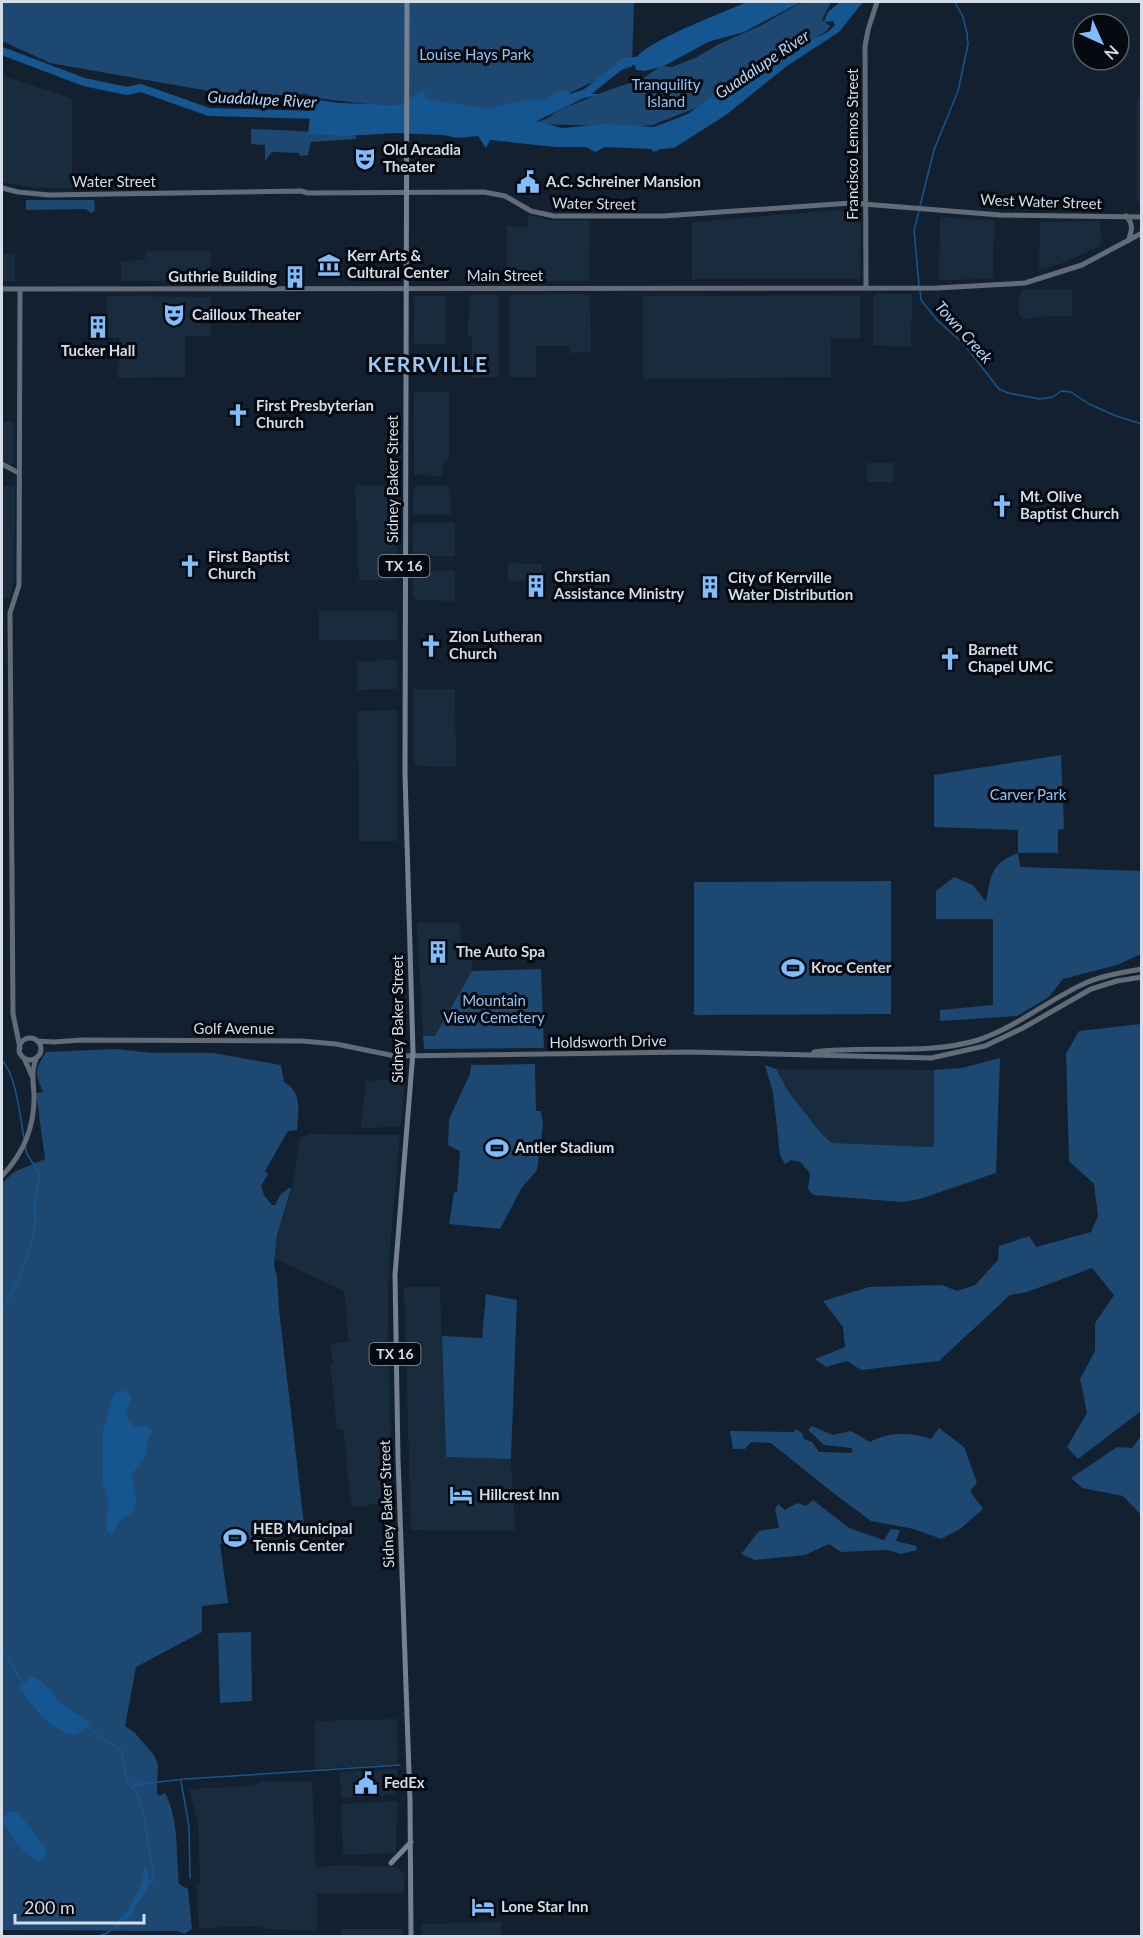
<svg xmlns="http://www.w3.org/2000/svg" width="1143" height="1938" font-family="Lato,sans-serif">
	<rect width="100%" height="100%" fill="#12202f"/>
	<path fill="#192c3e" d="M2 76 72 98V188H35L2 182Z
		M1137 98H1142L1141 207 1137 200Z
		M835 210H857L861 214 860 279H692V222Z
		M528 215 550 220H588L590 223 589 279 588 281H507V226L527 227Z
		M940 217 994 221 993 279 939 280Z
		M1100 221 1101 246 1062 263 1039 270 1040 222Z
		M146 251H211L210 281H121V261L145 260Z
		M2 254H15V282L2 281Z
		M1023 289H1072V316L1032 317V319H1022V315H1019V299Z
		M582 294 590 297 591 352 570 353V346H536V377H510V295Z
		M875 294H912L911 347 873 345V298Z
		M469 295H498V377L472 378V336H468Z
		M860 295V338L831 339V377L643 379V296Z
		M107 296 211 297V336H185V377L118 378 119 338 108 337Z
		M417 296H446V344H414V298Z
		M414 392H449V456L447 463 443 464 442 476 414 475Z
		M2 422H14V463L11 465 2 460Z
		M867 463H894V482H867Z
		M355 485H395L398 489 397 580H359Z
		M448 485 451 498V515H413V489L416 486Z
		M2 486H15L14 581 10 598H2Z
		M413 523H455V556H413Z
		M508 563 542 564V580L508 581Z
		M413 571H455V601L416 600 413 596Z
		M319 611H397V640H319Z
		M397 660V689L357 690V661Z
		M413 689H455L456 767 414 766Z
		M397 710V841H359L358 711Z
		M417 923H460L461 943 472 944V971L435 1036H423Z
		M776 1069 934 1070V1147L832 1143 820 1132 788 1091Z
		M405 1079 401 1125 398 1127 361 1128 366 1081Z
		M310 1134 400 1135 389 1260 388 1310 392 1501 352 1508 343 1429H337L330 1365 333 1364 330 1344 349 1341 344 1291 275 1259 277 1235 291 1192 300 1138Z
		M404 1287H440L446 1457 511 1459 515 1531 411 1530Z
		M397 1719 398 1764 315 1769V1721Z
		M397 1769 396 1795 341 1798 340 1772Z
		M263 1781H312L316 1870 319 1867 341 1865 397 1867 404 1875V1893L317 1894V1930L263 1929V1926L199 1928 196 1885 200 1884 198 1824 189 1789 252 1786Z
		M397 1801 396 1853 343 1855 341 1804Z
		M501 1922V1936H422V1924Z
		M341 1929H403L402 1936H341Z"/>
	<path fill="#1c4872" d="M2 2H634L632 67 614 72 540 107 489 109 367 104 316 98 306 94 253 96 220 93 50 63 2 41Z
		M806 2H831L822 20 830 26 827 31 698 107 653 125 632 127 539 124 537 122 548 118 559 110 609 90 642 79 661 66 672 67 697 57 719 44 762 25 798 4Z
		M251 129 301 131 356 136V139L311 142 308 155 300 156 299 153 272 152 265 161V145L251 144Z
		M26 200H94L95 211 91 213 86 209 26 210Z
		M1061 755 1064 829 1058 830V853H1018L1020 867 1141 871V954L1117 965 1063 979 1049 997 1017 1016 940 1021V1010L993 1005V919H936V891L954 877 973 885 986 902C991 875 990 864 1018 853V830L934 827V775Z
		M891 881V1014L694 1015V882Z
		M541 969 544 1048 424 1049 423 1036H435L472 971Z
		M1141 1024V1411L1078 1459 1067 1447 1087 1413 1080 1379 1095 1351V1323L1114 1295 1092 1268 1027 1292 1010 1295 939 1361 861 1370 847 1361 826 1367 815 1359 845 1347 843 1327 823 1301 869 1287 942 1285 957 1291 975 1285 998 1260 999 1246 1029 1236 1036 1247 1091 1232 1098 1216 1094 1184 1069 1161 1066 1054 1079 1031Z
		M115 1049 153 1053H213L281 1065 284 1082C303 1092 298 1112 297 1130L288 1131 265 1171 268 1174 261 1186 264 1195 272 1205H275L280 1195 290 1187 291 1189 277 1235 274 1265 277 1277 279 1309 305 1533 220 1544 228 1603 202 1606V1632L136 1667 125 1726 134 1732 154 1755 158 1765 157 1793 159 1796 165 1793C179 1819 176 1854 179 1884L188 1889 192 1929 184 1934 177 1931 2 1930V1183L14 1172 45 1159 36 1093 43 1092C35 1072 34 1071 46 1052Z
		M1000 1058 996 1173 920 1199 903 1202 813 1195 808 1189 810 1173 800 1162 791 1160 785 1164 780 1155 773 1093 765 1065 776 1069 788 1091 820 1132 832 1143 934 1147V1070L962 1068Z
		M535 1064 536 1111H541L543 1125 537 1170 521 1189 500 1229 449 1224 454 1193 457 1192 460 1151 448 1145 449 1119 470 1074 471 1065Z
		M486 1294 517 1300 511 1459 446 1457 442 1336 482 1338Z
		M812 1426 833 1435 851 1431 870 1442C888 1432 911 1432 931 1439L939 1428 964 1447 977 1483 970 1491 983 1509 960 1529 941 1539 914 1529 871 1521 832 1492 771 1443 751 1442 745 1449H733L730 1431 794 1432 795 1429 802 1433 804 1439 812 1442 819 1452 852 1453V1448L824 1445 808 1430Z
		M1141 1436V1535L1140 1532 1141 1515 1123 1496 1082 1488 1071 1478 1117 1447 1132 1448Z
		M813 1500 849 1528 884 1540 891 1529 900 1530 896 1541 916 1546 917 1550 901 1554 887 1550 841 1552 829 1544 805 1555 755 1560 741 1554 759 1531 779 1528 775 1509 778 1504 785 1510 797 1503 806 1506Z
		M251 1632 252 1701 220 1703 218 1633Z"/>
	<path fill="#165690" d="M747 2H801L744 32 708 42 664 66 645 71 636 70C635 65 634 61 637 57 649 40 725 12 747 2Z
		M840 2H863L839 32 787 66 726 115 674 148 661 149 654 152 651 149 605 147 595 152 586 147H556L490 140 486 148 478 136 459 138 443 135 395 133 347 136 308 134 312 99 340 103 399 105 420 92H425V99L489 109 509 103 535 99 545 100 555 93 566 90 571 94H603L584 98 537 121 562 128 607 124 654 127 688 114 727 85 769 60 828 32 835 25 833 21 824 22 828 12Z
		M125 1391 128 1392 132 1397C126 1409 121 1418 136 1427L148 1426 153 1431 148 1439 146 1455 132 1474 136 1502 133 1512 120 1520 113 1534H111L106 1531 108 1502 103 1484V1431L113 1395 116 1392Z
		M33 1676C45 1682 50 1691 58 1700 67 1709 78 1714 88 1720L89 1726 75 1735C49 1732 34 1705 18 1688Z
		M12 1811 19 1814 45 1847 47 1853 41 1861C27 1861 5 1831 3 1818L7 1813Z
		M144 1867 147 1869 149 1883 144 1895 135 1905 134 1913 116 1929 115 1924 129 1909 142 1882Z"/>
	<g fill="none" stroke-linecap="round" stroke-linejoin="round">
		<path stroke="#165690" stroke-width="1.5" d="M920 206 934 150 958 91 968 44 967 33 963 17 955 2
			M919 211 914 230 919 286
			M920 291 921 300 937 320 963 343 999 389 1008 393 1040 399 1053 397 1061 391 1071 392 1089 404 1116 416 1142 424
			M2 1060C16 1075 20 1116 24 1138
			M2 1309C18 1283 31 1254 35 1223 36 1216 33 1207 35 1200 37 1191 39 1183 39 1173L27 1154 25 1146
			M2 1651 25 1685
			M87 1725 101 1738 117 1747 122 1753 126 1776 129 1784 138 1794 144 1817 154 1880 149 1883
			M181 1781 189 1827 190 1878
			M132 1785 185 1779 400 1765
			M99 1936 107 1933 116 1926"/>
		<path stroke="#165690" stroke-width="8" d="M2 51 84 82 127 91 141 88 209 112 319 115
			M573 97 586 93 625 62 645 60"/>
		<path stroke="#616c78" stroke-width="5" d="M2 188 18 192 49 195 301 191 308 193 484 192 505 196 531 211 554 216H663L851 203 1000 215 1142 217
			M1126 216C1134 225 1132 230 1128 241
			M866 288 865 46 868 30 877 2
			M2 289 937 288 1025 283 1082 265 1142 233
			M20 289 19 585 10 613 13 1014 20 1048
			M2 464 19 473
			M19 1049a11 11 0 1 1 22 0a11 11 0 1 1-22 0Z
			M37 1041 54 1042 81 1040 302 1041 336 1044 395 1056 689 1052 931 1058 985 1046 1023 1028 1091 989 1117 981 1142 977
			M814 1052C869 1045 925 1056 978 1040 1018 1027 1050 998 1088 982 1105 975 1123 972 1142 969
			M24 1058 32 1076
			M2 1176C24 1153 35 1127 34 1094 33 1082 31 1069 37 1057"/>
		<path stroke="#738190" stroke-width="5" d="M407 2 405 773 413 1052 395 1275 398 1458 410 1800 411 1936
			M391 1863 411 1842"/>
	</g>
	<defs>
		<g id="theatre-bare" transform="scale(1.8)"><path d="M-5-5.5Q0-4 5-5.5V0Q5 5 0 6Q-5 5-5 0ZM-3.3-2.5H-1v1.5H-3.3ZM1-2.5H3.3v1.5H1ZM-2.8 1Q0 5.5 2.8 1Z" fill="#81bdfa" stroke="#050910" stroke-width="2.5" paint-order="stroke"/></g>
		<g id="civic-bare" transform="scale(1.8)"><path d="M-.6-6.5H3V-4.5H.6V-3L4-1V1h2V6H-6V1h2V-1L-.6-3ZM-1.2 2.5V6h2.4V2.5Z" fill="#81bdfa" stroke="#050910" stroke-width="2.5" paint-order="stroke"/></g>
		<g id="museum-bare" transform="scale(1.8)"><path d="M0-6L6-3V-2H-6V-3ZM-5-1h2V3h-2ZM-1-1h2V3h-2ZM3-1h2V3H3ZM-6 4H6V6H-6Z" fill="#81bdfa" stroke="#050910" stroke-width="2.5" paint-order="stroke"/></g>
		<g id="building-bare" transform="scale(1.8)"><path d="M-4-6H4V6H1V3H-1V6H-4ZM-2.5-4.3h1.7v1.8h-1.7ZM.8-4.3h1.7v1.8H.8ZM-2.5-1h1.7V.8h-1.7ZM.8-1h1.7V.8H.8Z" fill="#81bdfa" stroke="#050910" stroke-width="2.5" paint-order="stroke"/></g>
		<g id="church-bare" transform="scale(1.8)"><path d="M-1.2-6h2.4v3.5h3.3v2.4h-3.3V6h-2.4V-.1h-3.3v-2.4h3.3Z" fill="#81bdfa" stroke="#050910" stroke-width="2.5" paint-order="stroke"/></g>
		<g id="stadium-bare" transform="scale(1.8)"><path d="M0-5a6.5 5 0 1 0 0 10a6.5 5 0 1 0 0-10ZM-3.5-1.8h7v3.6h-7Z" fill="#81bdfa" stroke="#050910" stroke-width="2.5" paint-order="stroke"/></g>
		<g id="hotel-bare" transform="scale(1.8)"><path d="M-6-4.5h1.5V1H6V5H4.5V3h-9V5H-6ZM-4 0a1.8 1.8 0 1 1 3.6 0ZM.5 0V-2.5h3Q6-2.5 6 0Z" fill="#81bdfa" stroke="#050910" stroke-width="2.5" paint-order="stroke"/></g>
	</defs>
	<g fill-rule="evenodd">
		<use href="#theatre-bare" x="365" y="159"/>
		<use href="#civic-bare" x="528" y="182"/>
		<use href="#museum-bare" x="329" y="265"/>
		<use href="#building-bare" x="295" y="277"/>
		<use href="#theatre-bare" x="174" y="315"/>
		<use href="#building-bare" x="98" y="327"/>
		<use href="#church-bare" x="238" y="415"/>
		<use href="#church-bare" x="1002" y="506"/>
		<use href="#church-bare" x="190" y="566"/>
		<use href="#building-bare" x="536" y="586"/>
		<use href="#building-bare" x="710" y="587"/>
		<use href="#church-bare" x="431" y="646"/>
		<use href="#church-bare" x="950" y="659"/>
		<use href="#building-bare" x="438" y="952"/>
		<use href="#stadium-bare" x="793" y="968"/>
		<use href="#stadium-bare" x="497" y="1148"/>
		<use href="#hotel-bare" x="461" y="1495"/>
		<use href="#stadium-bare" x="235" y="1538"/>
		<use href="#civic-bare" x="366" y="1783"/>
		<use href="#hotel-bare" x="483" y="1907"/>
	</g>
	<g text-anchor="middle" stroke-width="6" stroke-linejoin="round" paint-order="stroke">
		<g fill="#050910" stroke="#969da6" stroke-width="1.5">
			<rect x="378.5" y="555" width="51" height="22" rx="4.5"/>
			<rect x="369.5" y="1343" width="51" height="22" rx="4.5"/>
		</g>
		<g font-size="14" font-weight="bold" fill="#d4dde7">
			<text x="404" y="571">TX 16</text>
			<text x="395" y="1359">TX 16</text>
		</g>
		<g font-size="15" fill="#95c4f5" stroke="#050910">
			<text x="475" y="60">Louise Hays Park</text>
			<text x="666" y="90">Tranquility<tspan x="666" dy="17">Island</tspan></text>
			<text x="1028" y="800">Carver Park</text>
			<text x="494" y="1006">Mountain<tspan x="494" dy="17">View Cemetery</tspan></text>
		</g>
		<g font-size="15" fill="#d4dde7" stroke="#050910">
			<text transform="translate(853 144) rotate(-90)" y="5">Francisco Lemos Street</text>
			<text x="114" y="187">Water Street</text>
			<text transform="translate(1041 202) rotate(2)" y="5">West Water Street</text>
			<text transform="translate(594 204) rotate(1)" y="5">Water Street</text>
			<text x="505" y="281">Main Street</text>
			<text transform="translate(393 479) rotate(-90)" y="5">Sidney Baker Street</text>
			<text transform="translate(398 1019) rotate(-90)" y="5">Sidney Baker Street</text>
			<text x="234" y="1034">Golf Avenue</text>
			<text transform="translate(608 1042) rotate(-1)" y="5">Holdsworth Drive</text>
			<text transform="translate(387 1504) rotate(-92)" y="5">Sidney Baker Street</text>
		</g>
		<g font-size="15" font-weight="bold" fill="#d4dde7" stroke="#050910" text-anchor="start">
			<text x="383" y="155">Old Arcadia<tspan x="383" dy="17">Theater</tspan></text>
			<text x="546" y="187">A.C. Schreiner Mansion</text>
			<text x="347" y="261">Kerr Arts &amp;<tspan x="347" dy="17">Cultural Center</tspan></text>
			<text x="277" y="282" text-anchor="end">Guthrie Building</text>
			<text x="192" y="320">Cailloux Theater</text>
			<text x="98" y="356" text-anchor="middle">Tucker Hall</text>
			<text x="256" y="411">First Presbyterian<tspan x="256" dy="17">Church</tspan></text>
			<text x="1020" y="502">Mt. Olive<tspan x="1020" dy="17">Baptist Church</tspan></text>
			<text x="208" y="562">First Baptist<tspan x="208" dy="17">Church</tspan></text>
			<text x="554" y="582">Chrstian<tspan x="554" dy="17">Assistance Ministry</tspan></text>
			<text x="728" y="583">City of Kerrville<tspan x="728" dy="17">Water Distribution</tspan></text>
			<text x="449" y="642">Zion Lutheran<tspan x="449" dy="17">Church</tspan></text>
			<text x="968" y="655">Barnett<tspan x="968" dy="17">Chapel UMC</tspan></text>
			<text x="456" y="957">The Auto Spa</text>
			<text x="811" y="973">Kroc Center</text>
			<text x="515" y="1153">Antler Stadium</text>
			<text x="479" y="1500">Hillcrest Inn</text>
			<text x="253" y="1534">HEB Municipal<tspan x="253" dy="17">Tennis Center</tspan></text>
			<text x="384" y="1788">FedEx</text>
			<text x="501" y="1912">Lone Star Inn</text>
		</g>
		<g font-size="16" font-style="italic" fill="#b7d6f7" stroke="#050910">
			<text transform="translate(762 64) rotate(-34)" y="6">Guadalupe River</text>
			<text transform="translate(262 99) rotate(3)" y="6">Guadalupe River</text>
			<text transform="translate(964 332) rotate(48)" y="6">Town Creek</text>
		</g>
		<g font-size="21" font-weight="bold" letter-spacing="1.5" fill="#9cc7f5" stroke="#050910">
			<text x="428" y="372">KERRVILLE</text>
		</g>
	</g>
	<rect width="1143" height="1938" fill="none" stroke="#d4dde7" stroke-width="6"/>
	<g transform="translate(1101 42) rotate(135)"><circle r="28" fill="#050910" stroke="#585e66" stroke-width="1.5"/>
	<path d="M0-4.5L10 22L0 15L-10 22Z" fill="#81bdfa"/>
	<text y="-9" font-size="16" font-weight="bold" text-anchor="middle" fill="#d4dde7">N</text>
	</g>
	<path d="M15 1914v9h129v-9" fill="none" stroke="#d4dde7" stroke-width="3"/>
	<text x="24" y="1914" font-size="18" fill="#d4dde7" stroke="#050910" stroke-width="4.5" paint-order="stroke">200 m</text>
</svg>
